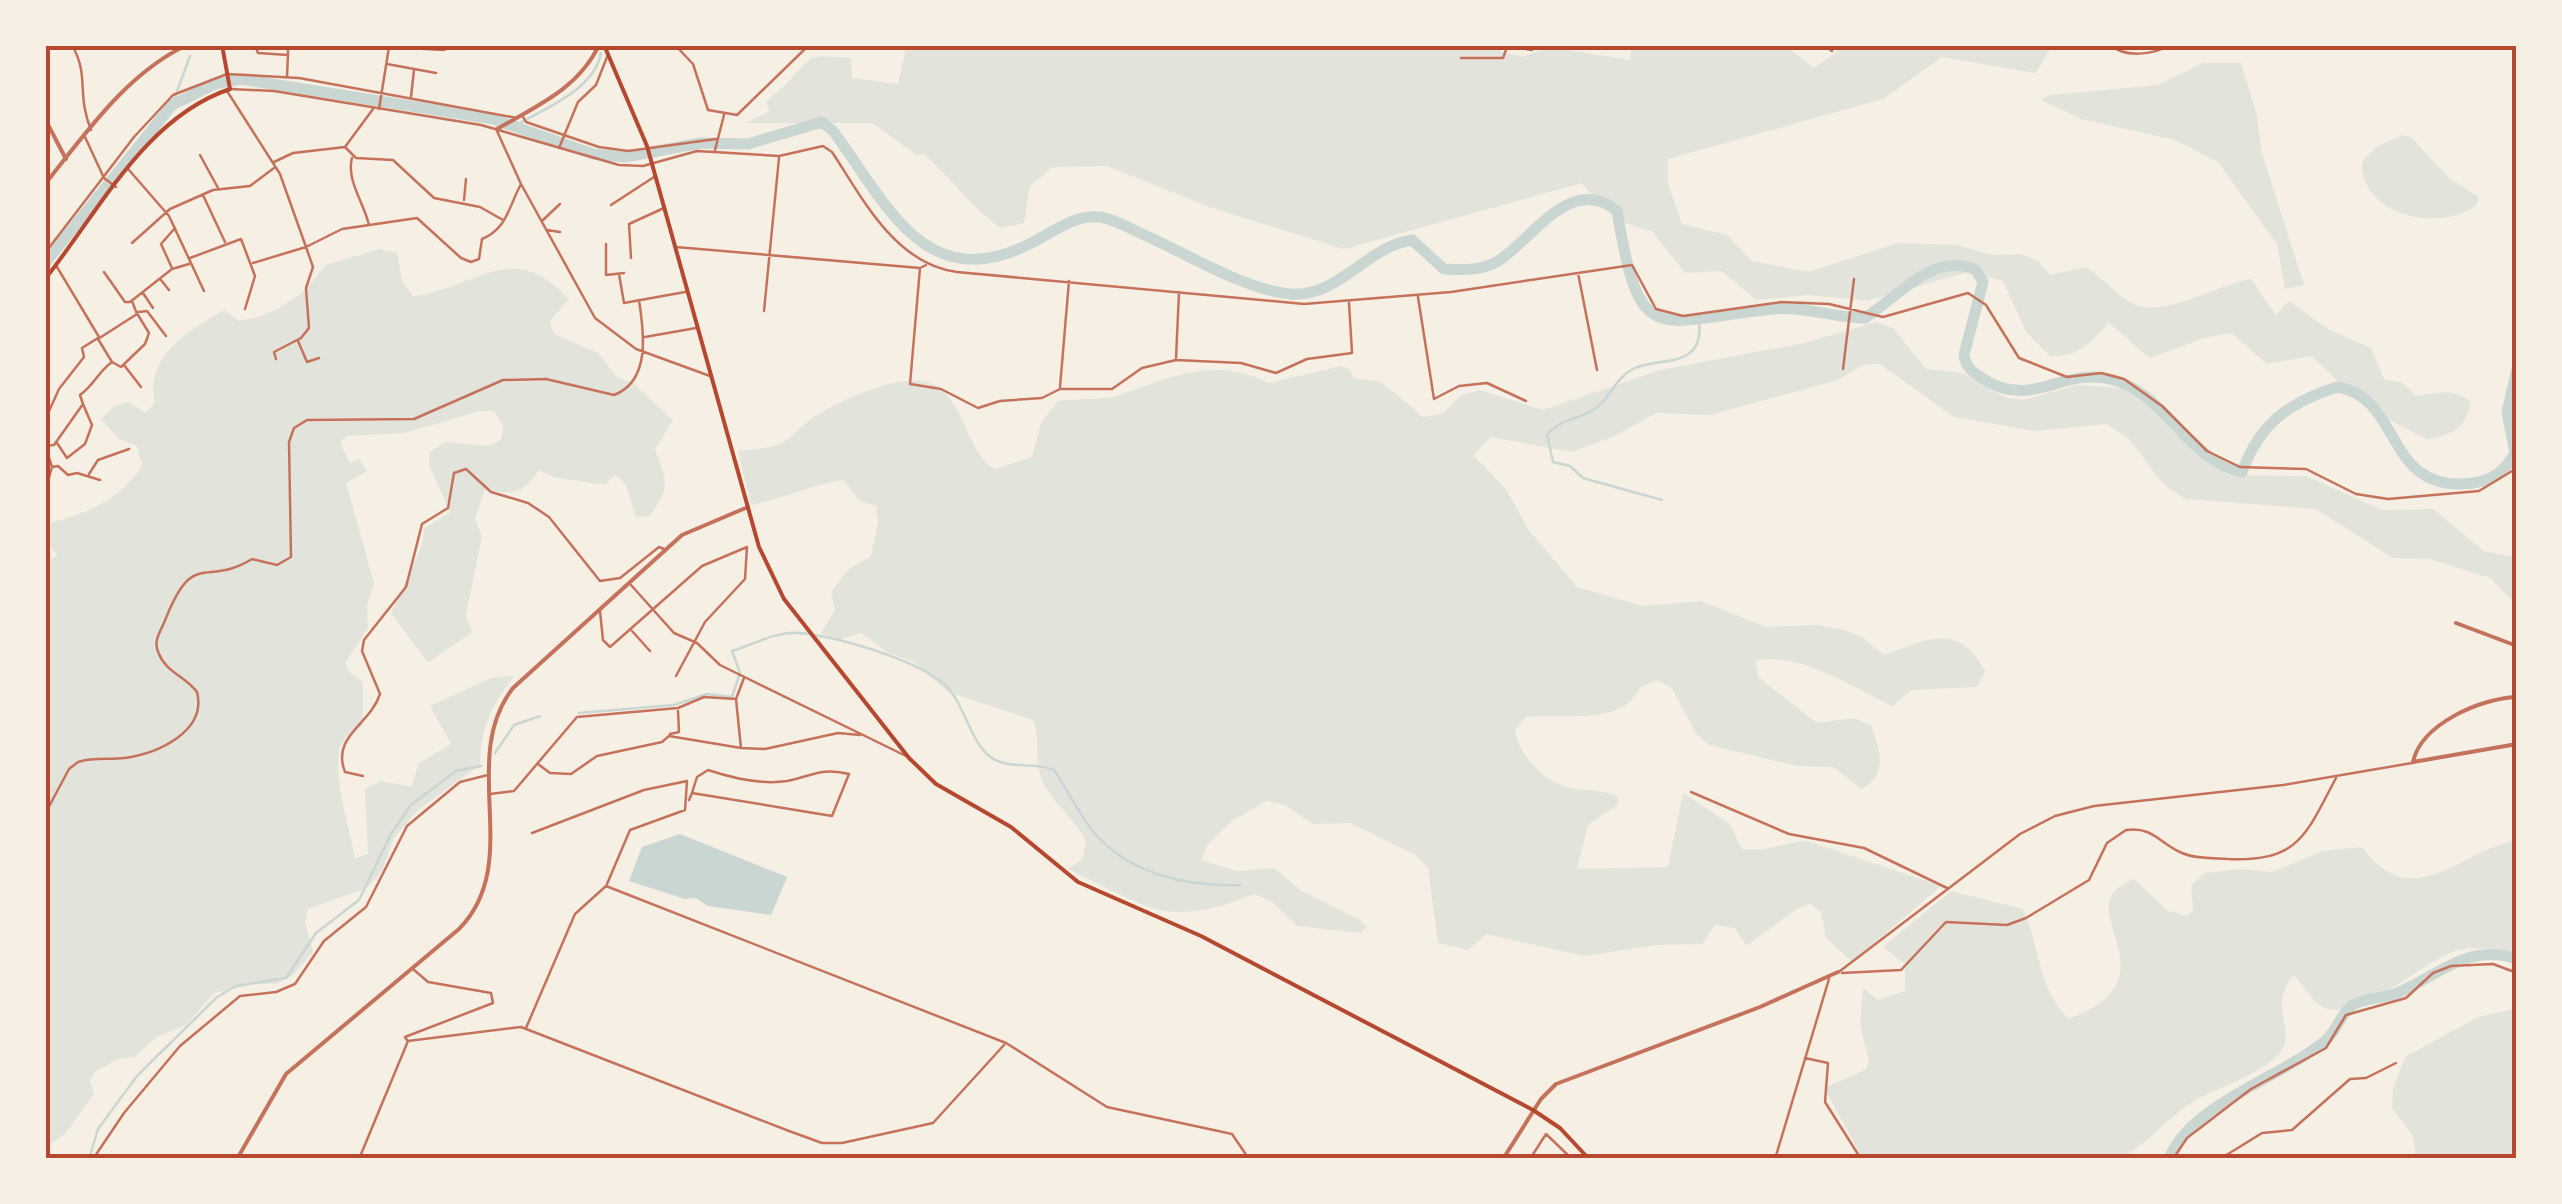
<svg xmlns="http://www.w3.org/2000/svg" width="2562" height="1204" font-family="Rubik,sans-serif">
	<rect width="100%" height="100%" fill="#f6efe4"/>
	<path fill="#e2e4dc" d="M907 45H1502L1501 52 1523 57 1548 47 1630 60 1632 45H1785L1814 68 1837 52 1840 45H2052L2036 73 1942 57 1883 99 1668 159V184L1682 224 1727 235 1752 261 1808 272 1898 243 1956 245 1992 255 2021 254 2038 261 2050 275 2085 267C2103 276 2118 298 2136 305 2166 317 2219 284 2251 279L2276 315 2289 301 2328 329 2371 348 2384 379 2403 383 2416 396C2437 393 2454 388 2471 402 2465 430 2454 433 2428 440L2362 405 2312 356 2267 364 2232 333 2204 338 2150 358 2109 323C2090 343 2079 357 2050 356L2026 332 2003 281 1968 272 1867 301 1808 295 1756 300 1722 271 1685 273 1652 231C1615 224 1606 210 1582 183L1344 249 1212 208 1107 166 1053 167 1030 186 1024 223 1000 228C970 206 951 178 924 154L917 155 872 123H745L770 111 766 103C773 93 782 90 789 81 815 51 810 56 851 58L852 78 898 84Z
		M2203 63H2241L2257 115 2261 150 2304 285 2285 289 2277 244 2218 162 2175 140 2081 119 2041 100 2050 95 2158 85Z
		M2402 135 2411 137 2450 179 2479 197 2476 205C2441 233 2360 216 2362 162L2376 147Z
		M380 249 397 253 402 280 413 296C478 288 512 237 569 299L550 321 554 334 598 353 617 377 634 384 673 420 655 450C667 482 671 486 650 516L636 517 625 483 615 475 605 485 553 477 539 470C522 495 513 495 485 489L475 519 482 536 466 615 472 632 428 663 391 613 422 545 424 529 450 512 429 465 430 452 445 442 488 446 501 440 503 426 494 411H480L404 433 347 436 340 442 350 463 359 459 367 471 346 483 374 583 367 605 368 628 345 663 348 671 363 682V726C354 731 344 736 340 747 332 773 350 831 355 858L368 854 365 789 381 781 411 787 419 763 451 744 430 706 491 678 514 676C491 706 481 727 480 765L419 809 394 838 381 873 367 888 308 909 305 922 313 952 292 976 276 984H253L214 993 186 1025 156 1037 136 1056 116 1060 95 1072 90 1080 94 1094 66 1133 45 1148V566L57 555 46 539 52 522C88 513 122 499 142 465L137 446 119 439 101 419 114 406 129 402 145 413 155 403C144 355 190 330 224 310L239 321C277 315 304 296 325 265Z
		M1875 322 1893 328 1926 369 1963 373 2004 397 2023 400 2078 385 2135 389 2197 453 2228 475 2306 476 2382 510 2433 509 2484 551 2517 558V606L2490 578 2430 559 2393 558 2316 509 2186 499 2163 484 2130 440 2107 424 2034 431 1954 417 1880 364 1863 365 1838 380 1710 415 1656 413 1615 436 1571 452 1491 437 1473 455 1506 489 1528 529 1577 587 1643 606 1701 601 1766 627 1817 625 1844 630 1862 637 1884 655C1928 639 1958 622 1985 671L1977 687 1912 690 1892 706C1852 687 1801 652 1756 660L1758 677 1817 723 1854 718 1871 726C1881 751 1888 775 1861 789L1833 767 1797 766 1709 745 1696 734 1672 688 1657 680 1640 687C1623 727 1564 713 1526 717L1515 730C1517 751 1540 777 1561 785 1578 792 1598 788 1617 796L1619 804 1588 825 1577 869 1668 867 1683 793 1730 824 1742 849C1766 853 1783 842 1807 841L1941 886 1852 962 1826 938 1821 912 1810 904 1798 908 1746 946 1735 928 1715 925 1702 944 1656 945 1584 956 1486 934 1468 950 1438 943 1428 868 1416 855 1350 823 1313 824 1285 805 1267 801 1233 820 1208 844 1201 860 1237 871 1275 868 1300 890 1360 920 1367 926 1361 933 1297 926 1271 901 1254 894C1166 930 1148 907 1068 869L1083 859 1086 842C1077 820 1054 805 1043 783 1033 760 1042 742 1033 720L948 692 914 662 888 653 861 633 837 640 821 633 835 610 831 592 848 570 871 556 878 523 876 506 860 501 843 480C810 485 783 499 751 505L738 451C751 449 766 449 777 445 789 441 802 425 814 417 839 401 910 366 938 387 967 408 965 449 994 469L1032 457 1041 423 1058 401C1076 398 1103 401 1120 395 1171 377 1216 356 1269 383L1341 366 1349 369 1354 378 1381 382 1423 417 1442 414 1462 395 1480 390 1543 410 1660 370 1804 343Z
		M2517 841V950L2511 954C2493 950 2477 945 2458 950 2423 960 2364 1021 2325 1008 2314 1004 2303 984 2293 975 2269 1007 2293 1026 2283 1048 2274 1069 2218 1088 2198 1099 2165 1117 2153 1142 2118 1159H1863L1824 1088 1865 1070 1869 1061 1860 1025 1863 988 1878 1000 1905 991V964L1883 947 1951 891 2023 909C2040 946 2038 990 2069 1019 2184 975 2060 907 2134 879L2168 911 2186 916 2193 911 2191 885 2205 873 2242 869 2272 872 2323 851 2362 847C2414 918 2462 847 2517 841Z
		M2517 1008V1159H2416L2413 1136 2392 1108 2393 1088 2405 1057 2478 1017Z"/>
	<path fill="#c9d6d2" d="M680 834 787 877 771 915 708 906 696 898 685 899 629 881 642 847Z"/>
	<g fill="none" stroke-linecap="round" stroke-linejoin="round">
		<path stroke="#c9d6d2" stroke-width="2.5" d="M172 105 190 56
			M517 125C545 108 595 89 601 53
			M1662 500 1583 478 1570 466 1553 462 1547 435C1561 418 1578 420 1595 409 1610 399 1615 378 1633 369 1658 356 1705 371 1699 321
			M579 713 674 705 707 694 732 697 740 673 732 651C753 645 776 631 798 633 836 636 924 661 949 689 965 707 970 739 988 755 1006 771 1033 761 1054 770 1067 789 1078 812 1092 830 1127 874 1187 887 1241 885
			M495 753 514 725 540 716
			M89 1159 98 1129 137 1076 217 997 236 986 286 978 316 933 359 900 391 834 411 805 456 771 481 766"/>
		<path stroke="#c9d6d2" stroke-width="11" d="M45 263 172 105 215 84 241 79 493 119 593 154 625 157 701 143 748 144 822 122 833 131C883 197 922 294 1023 247 1049 236 1071 214 1100 217 1114 219 1129 228 1142 234 1184 252 1245 290 1290 294 1339 298 1367 246 1412 240L1444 269C1463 270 1481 271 1498 261 1533 239 1571 173 1617 211 1640 350 1654 322 1772 309 1805 306 1835 318 1865 318 1898 297 1933 251 1976 270L1983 282 1964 355C1966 367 1972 372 1982 378 2031 411 2062 367 2110 379 2166 392 2186 460 2242 472 2260 423 2288 403 2337 387 2404 397 2383 495 2473 483 2493 480 2505 471 2515 453L2507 412 2517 369
			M2169 1159C2190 1104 2281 1078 2325 1041 2337 1031 2340 1014 2353 1005 2365 997 2383 999 2397 993 2439 976 2467 942 2517 959"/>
		<path stroke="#c5725c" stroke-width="2.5" d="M72 45C90 77 76 93 91 130
			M255 45 258 53 288 55 287 76
			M675 45 693 64 708 110 737 115 808 46 861 45
			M1823 45 1832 51
			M2111 45C2124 58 2154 55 2169 45
			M1507 46 1532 50
			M288 54V45
			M1461 58H1503L1507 47
			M387 64 436 73
			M230 89 274 91 481 125 619 165 643 166 697 151 779 156 823 146 832 152C863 199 895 264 957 272L1304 304 1451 292 1632 265 1656 309 1683 316 1781 302 1829 304 1883 317 1968 293 1986 305 2019 358 2067 377 2101 373 2124 379 2162 406 2207 451 2240 467 2306 469 2356 494 2388 499 2479 491 2517 468
			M227 91 280 174 306 247 342 229 417 218 461 258 471 262 479 259 482 239C507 229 509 206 521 184
			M411 97 414 70
			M379 109 389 47 444 50 454 45
			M522 115 526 122 599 147 628 151 716 139
			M497 131 521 184 595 318 636 349 710 376
			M85 137 104 178 116 187
			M345 147 356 158 393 160 434 198 480 207 503 220
			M559 148 578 102 596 85 607 57
			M715 150 724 115
			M200 155 218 188
			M352 158C346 180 364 203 369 225
			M274 162 293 153 345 147 373 109
			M129 170 169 216 204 291
			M203 195 225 242
			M464 200 466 179
			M611 205 654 177
			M543 220 560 204
			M547 230 560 232
			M132 243 170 209 213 190 250 186 274 168
			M606 244V275L624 273
			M676 247 920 268 926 265
			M45 253 134 137 173 95 227 74 299 78 517 118
			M190 258 241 239 255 276 245 309
			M631 258 629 224 664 208
			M253 263 306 247 313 267 306 288 309 328 301 338 274 352 276 359
			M57 267 99 337
			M172 268 161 244 175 228
			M920 268 910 384 941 389 978 408 1000 401 1042 398 1060 389H1112L1142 368 1176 360 1241 363 1276 373 1307 359 1352 353 1349 303
			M104 272 125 302H130L172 269 189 264
			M1578 273 1597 370
			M619 274 624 303 685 292
			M161 280 169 290
			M143 293 153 308
			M1418 297 1434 399 1459 386 1487 383 1526 401
			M764 311 779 158
			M138 312 147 311 166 336
			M645 337 696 328
			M298 341 307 362 319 358
			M1176 359 1179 292
			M112 362 121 367 145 344 149 333 138 315
			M124 365 141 387
			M1843 369 1854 279
			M1060 387 1069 281
			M45 420 59 389 84 357 82 348 98 338
			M57 443 67 458 85 444 92 425 83 404
			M45 446 54 445 83 404 80 395C94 385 98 372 112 362L98 339 137 314 132 301
			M52 467 58 466 68 475 77 473 100 480
			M89 474 98 460 129 449
			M45 492 52 467 45 445
			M631 585 674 633 697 643 720 665 908 757
			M600 611 603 640 610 647 702 566 747 547 745 579 705 622 676 676
			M632 631 650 651
			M670 734 679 732 678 711
			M741 748 765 749 838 733 860 735
			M538 764 550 773 571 774 597 756 662 742 669 736 741 748 736 699
			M363 776 345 772C331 736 370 725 380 694L362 651 364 640 406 587 422 524 448 508 454 473 466 469 491 492 528 503 549 517 600 581 620 578 659 547 664 549
			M1691 792 1789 834 1864 848 1947 888
			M490 794 514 791 577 717 678 708 704 697 736 699 744 678
			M689 800 692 793 832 816 849 774C823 767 811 776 787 781 761 785 732 778 708 770L697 777 692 793
			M45 814 69 769 78 762C94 757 109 760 125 758 159 753 207 731 197 692 186 677 166 672 159 654 152 640 161 632 166 618 194 548 205 588 252 559L277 565 291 557 289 442 294 428 307 420 414 419 503 380 546 379 614 395C651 381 644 332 639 300
			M532 833 644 790 687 781 685 810 630 830 607 884
			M1840 971 2020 834 2055 816 2094 806 2283 785 2412 763
			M1842 973 1901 970 1946 922 2007 925 2026 918 2089 880 2107 843 2126 830C2153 826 2160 844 2182 853 2196 859 2213 858 2228 859 2300 862 2306 834 2336 778
			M526 1028 575 914 606 886 1006 1043 1107 1107 1232 1134 1249 1159
			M407 1040 405 1037 493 1003 491 993 428 982 413 969
			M1805 1058 1828 1063 1825 1102 1861 1159
			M93 1159 124 1113 180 1046 240 996 276 992 295 984 324 941 366 907 407 826 460 782 488 775
			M359 1159 408 1041 521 1027 789 1131 822 1143H842L933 1123 1004 1045
			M1530 1159 1546 1134 1572 1159
			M1775 1159 1829 979
			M2173 1159 2187 1138 2251 1089 2326 1048 2346 1015 2406 998 2433 973 2451 966 2493 964 2517 973
			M2220 1159 2262 1133 2292 1130 2350 1079 2366 1078 2396 1063"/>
		<path stroke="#c5725c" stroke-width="4" d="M45 119 66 159
			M497 129C537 106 579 88 599 45
			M45 184C86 133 127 73 187 45
			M2456 623 2517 646
			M2517 697C2481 698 2421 724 2413 762L2517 744
			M237 1159 286 1074 459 929C525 862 457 760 513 688L682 535 748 507
			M1503 1159 1541 1099 1556 1084 1760 1007 1838 972"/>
		<path stroke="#b5482f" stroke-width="4" d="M604 45 647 146 759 547 784 599 909 758 936 784 1011 827 1078 882 1201 936 1533 1110 1560 1128 1589 1159"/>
		<path stroke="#b5482f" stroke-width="4" d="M45 279C99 212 144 118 230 89L222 45"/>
	</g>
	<rect width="2562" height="1204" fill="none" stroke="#f6efe4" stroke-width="95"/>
	<rect x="48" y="48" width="2466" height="1108" fill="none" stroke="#b5482f" stroke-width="4"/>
</svg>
